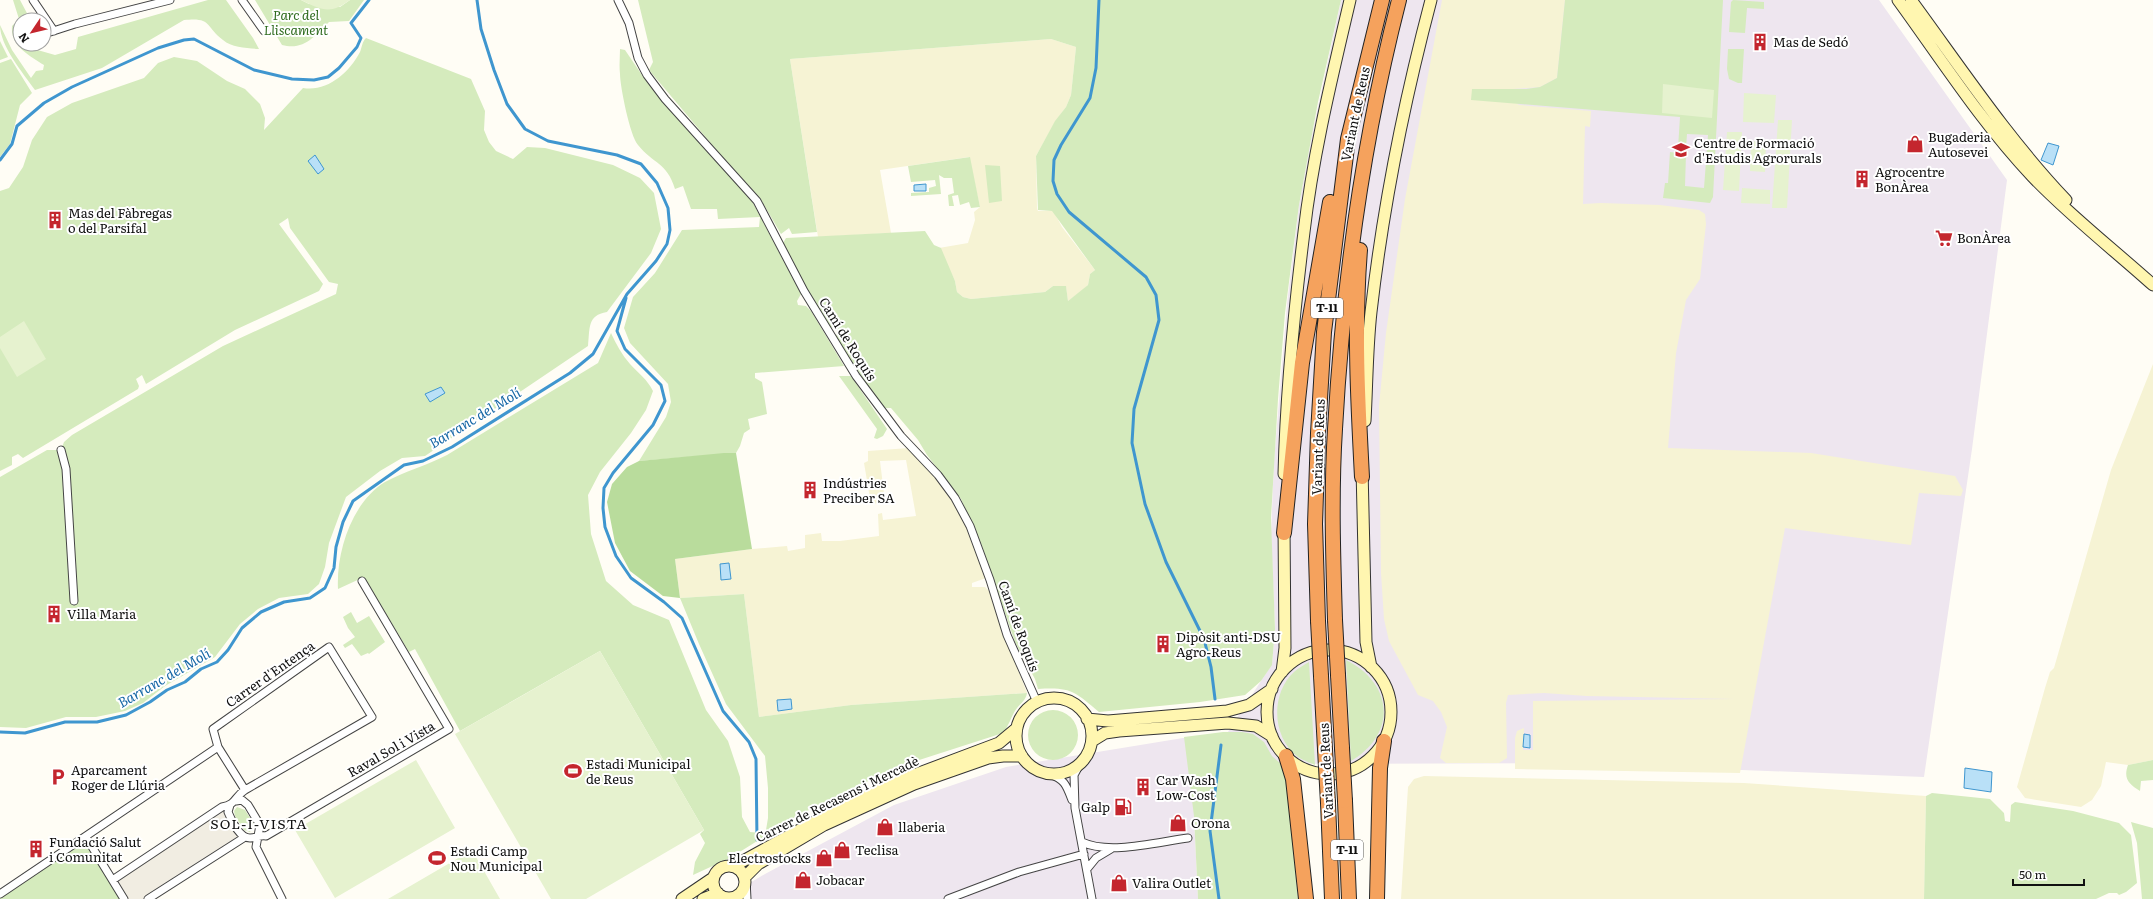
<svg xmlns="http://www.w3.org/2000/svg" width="2153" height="899" font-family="Literata,serif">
	<rect width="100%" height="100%" fill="#fffdf5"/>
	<path fill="#eee6ef" d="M1341 0H1879L2007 180 1972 449 1924 777 1563 763 1281 764 1194 816 1198 899H723L765 874 894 805 1006 767 1183 738 1226 735 1272 664 1275 629 1271 534 1274 461 1287 304 1299 205 1313 130Z"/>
	<path fill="#f6f3d4" d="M1442 0H1565L1557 78 1540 87 1500 90 1519 105 1591 111 1590 127 1585 126 1583 204 1601 203 1660 205 1699 210 1705 214 1706 224 1700 279 1686 300 1676 353 1668 448 1811 453 1955 476 1963 490 1961 496 1919 493 1911 545 1785 528 1740 773 1515 769V738L1517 731 1524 728 1523 750H1533V701L1735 699 1587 696 1544 693 1508 695 1506 703 1507 758 1499 763H1446L1440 758 1447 727 1441 712 1433 701 1418 695 1389 641 1384 619 1381 573 1379 406 1386 333 1405 199Z
		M1051 39 1076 47 1071 95 1066 107 1055 122 1036 156 1037 208 1038 211H1053L1055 214 1062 227 1095 270 1090 274 1088 285 1083 290 1068 301 1066 287 1053 286 1045 292 971 299 963 297 957 292 955 281 939 248 968 243 975 220 974 212 980 207 969 157 880 170 891 233 818 237 790 59Z
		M2153 364V760L2128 765 2106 762 2101 786 2092 800 2081 807 2025 798 2017 787 2045 688 2050 672 2054 668 2111 470Z
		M909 448 931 470 946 490 968 527 986 578 972 583V587H985L991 593 1011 652 1027 693 851 705 759 717 744 594 680 598 675 559 752 549 787 546 788 551 805 548V535L821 533 822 541H840L879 536 878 514 882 513 883 520 916 516 906 460 880 461 885 502 871 504 864 463 868 461V451Z
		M1424 776 1744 783 1926 796 1924 899H1401L1408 787 1414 779Z"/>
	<path fill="#d5ebbd" d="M13 0H20L29 17 30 20H20V44H31L34 49 55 55 76 49 78 37 208 0H226L253 38 259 49C247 48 232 48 223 40 205 26 212 17 184 20L102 68 35 90C23 73 0 46 0 25L12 50 31 78 36 71 43 70 44 65C30 56 10 46 12 26L19 19Z
		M255 0H301L309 4 340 7 350 0H364L349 21 329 22C315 36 304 51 282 45Z
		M638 0H1341L1318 102 1299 205 1285 313 1278 399 1271 518 1275 629 1272 665 1261 681 1245 695 1200 702 1099 712C1074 691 1071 687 1038 689L1035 679 1015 642 982 546 961 499 927 455 918 440 891 408H883L835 337 838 332 836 328 829 327 810 295 783 243 786 238 925 231 934 245 941 248 955 281 957 292 963 297 971 299 1045 292 1053 286H1066L1068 301 1088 285 1090 274 1095 270 1052 211 1038 210 1036 156 1055 121 1066 107 1071 95 1076 47 1051 39 790 59 817 232 792 234 789 228 781 234 760 198 719 153 649 70 653 62Z
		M1565 0H1723L1713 197 1710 203 1663 198 1665 183H1668L1670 152 1686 154 1685 186 1704 188 1708 135 1687 134 1686 148H1678L1680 117 1471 100 1472 89H1526L1540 87 1557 78Z
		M1733 0 1764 2V9L1747 8 1745 33 1729 32 1731 2Z
		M366 38 471 79 485 111 484 130 489 142 496 151 513 159 527 147 545 148 613 165 640 178 654 193 661 229 651 253 607 312C587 315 590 329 588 346L425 456 402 458 380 471 346 497 329 543 325 567 319 584 308 594 279 598 258 609 240 624 215 657 165 686 143 703 125 711 96 717H66L26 728 0 727V477L47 450H61L64 442 72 435 223 346 336 294 338 284 329 282 290 228 288 218 279 224 323 284 319 291 235 330 146 384 142 375 136 379 139 386 138 389 23 458 18 454 12 457V465L0 471V191L9 188 23 167 32 140 47 117 72 103 144 78 158 63 174 57 197 61 227 81 245 89 260 104 265 118 264 130 303 88C327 92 349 73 360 52 362 47 362 42 366 38Z
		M0 41 8 57 0 60Z
		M620 49 625 50 642 75 703 147 751 199 801 294 797 301 798 305 806 306 811 311 844 366 755 373V378L762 382 767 414 748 419 750 429 744 433 740 446 736 453 639 461 666 417 671 402 668 384 630 343 624 328 633 297 655 273 682 230 759 227 760 217 718 219 717 209H691L683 186 675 189C667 162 653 164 638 145 630 136 620 86 620 74 619 65 620 57 620 49Z
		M1728 49H1744L1742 83H1738L1729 79 1727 69Z
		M11 59 32 93 20 105 10 144 0 157V63Z
		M970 157 980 207 971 208 969 202 960 205 958 195 952 196 954 206H949L948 195 954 193 952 178H944L939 175 941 194 911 196V193L929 192V188L936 186 935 180 911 182 908 166Z
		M985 165 1000 166 1002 201 989 203Z
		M611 333C616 344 622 355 630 364 639 374 647 379 653 391L646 410 631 433 600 472 588 495 591 534 606 581 633 605 669 620 706 710 728 741 740 777 742 817 750 832 762 833 766 830 768 818V788L765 756 726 704 699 644 680 598 744 594 759 717 851 705 1027 693C1026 700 1021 703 1017 708 1011 716 1009 726 1003 733L913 762 859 785 797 816 730 858 693 875 695 862 705 843 700 834 704 830 600 651 460 731 415 649 409 652 364 577 338 589C336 552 352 502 385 482 405 471 426 466 447 455L598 363Z
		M839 376H851L887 429 883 436 877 439 874 438 877 429Z
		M351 612 357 623 369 616 385 642 369 654 368 653 361 656 352 644 345 648 343 645 355 637 348 628 343 617Z
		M1346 660C1394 684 1397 734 1351 761Z
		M1309 662 1315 765C1310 763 1303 760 1298 757 1272 738 1270 694 1294 672 1298 668 1304 665 1309 662Z
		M1028 735a25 25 0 1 1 50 0a25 25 0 1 1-50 0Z
		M1223 732H1242L1253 734 1264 742 1272 756 1281 764 1287 784 1298 899H1198L1194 816 1184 737Z
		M2153 760V780L2141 781 2140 791C2129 784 2123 779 2128 765Z
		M1932 793 1990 799 2004 813 2005 821 2010 822 2011 805 2015 802 2073 811 2119 823 2131 835 2137 883 2126 892 2119 895 2117 893H2109L2096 899H1924L1926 796Z
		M237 807 245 810 254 824 250 832 244 830 235 816 234 811Z
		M2131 822 2153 828V899H2142L2137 843Z
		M86 837 124 899H0V894Z"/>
	<path fill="#b9dc9c" d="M724 453H736L752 549 675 559 680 598 663 596 630 571 615 543 607 502 612 484 627 467 639 461Z"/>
	<path fill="#e6f2cf" d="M301 0H350C330 15 322 10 301 0Z
		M1663 84 1714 90 1712 118 1662 113Z
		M1744 93 1776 95 1774 123 1743 122Z
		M1778 120H1792L1787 208H1772Z
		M1727 132H1742L1739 191 1723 190Z
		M1751 141 1766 142 1765 172 1750 171Z
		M1742 188 1770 190V204L1741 203Z
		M24 321 46 359 17 377 0 348V337Z
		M600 651 704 830 586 899H551L455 734Z
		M416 760 455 828 335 898 295 830Z
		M472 850 500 899H388Z"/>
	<path fill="#f1ede2" d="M230 805 228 813 245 837 148 899H124L114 879Z"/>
	<path fill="#b9e0f7" stroke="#3f96cf" d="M2048 143 2059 146 2053 165 2041 160Z
		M315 155 324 169 318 174 308 161Z
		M926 184V191H914V185Z
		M441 387 445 393 430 402 425 394Z
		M729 563 731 579 721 580 720 564Z
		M791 699 792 709 778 711 777 700Z
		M1524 734 1530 735V748L1523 747Z
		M1965 768 1992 772 1991 792 1964 788Z"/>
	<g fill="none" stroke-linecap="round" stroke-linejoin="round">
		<path stroke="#3f96cf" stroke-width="3" d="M1099 0 1096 68 1090 98 1061 145 1054 160 1053 181 1057 194 1069 212 1146 277 1156 295 1159 320 1134 409 1132 443 1145 504 1166 562 1204 639 1211 667 1215 699
			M0 160 12 144 17 126 44 103 72 87 158 48 184 40 194 39 254 70 292 79 314 80 328 77 339 68 357 47 361 38 351 23 369 0
			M626 298 617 331 625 349 661 385 665 401 653 425 613 473 604 488 603 508 605 527 616 556 631 578 664 602 682 618 723 711 749 742 756 759 757 840
			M0 732 25 733 65 722H97L126 715 150 702 167 690 185 682 201 669 217 662 228 650 242 628 261 612 284 602 310 598 325 588 334 568 336 547 343 522 353 501 404 465 423 461 452 447 570 373 593 354 627 294 656 261 667 244 670 230 668 208 657 183 641 164 617 155 548 141 525 129 507 104 494 70 481 29 477 0
			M1219 899 1210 831 1221 745"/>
		<g stroke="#444" stroke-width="9">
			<path id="street" d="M33 0 54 31
				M242 0 264 31
				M618 0 629 23 638 58 647 75 665 99 757 201 804 291 856 376 901 436 938 475 955 498 970 526 990 580 1007 635 1037 702
				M44 34 75 24 170 0
				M61 450 66 469 74 601
				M1081 762 1074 775 1075 808 1092 899
				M1048 773C1065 780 1066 784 1072 800
				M236 801 242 800 248 805 260 825 256 847 282 899
				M230 805 228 812C232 821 239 838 250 838 256 838 260 835 266 836L449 729 362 581
				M86 837 124 899
				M1082 842C1109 855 1157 842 1188 838
				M1087 869 1096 858 1111 849
				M114 879 222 807C237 804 234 797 245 790L372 717 329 647 213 729 218 747 245 790
				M746 880 747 899
				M0 894 218 747
				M736 897 737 899
				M148 899 245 837
				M948 899 1019 872 1084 854"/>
		</g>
		<g stroke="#333" stroke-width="13">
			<path id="secondary" d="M1898 0C1941 59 1982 123 2032 176 2069 215 2113 249 2153 285
				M1911 0C1961 68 2008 139 2066 200
				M1365 421C1367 385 1367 348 1371 312 1383 207 1404 102 1431 0
				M1362 468 1366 642 1371 667
				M1284 474C1286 394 1294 312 1304 232 1313 154 1332 77 1350 0
				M1267 712a62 62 0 1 1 124 0a62 62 0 1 1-124 0Z
				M1282 672 1285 648 1284 525
				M1016 736a38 38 0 1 1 76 0a38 38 0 1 1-76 0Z
				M1087 719 1108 721 1227 711 1249 705 1272 689
				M1092 741 1105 733 1119 731 1228 723 1256 726 1272 736
				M713 882a16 16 0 1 1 32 0a16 16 0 1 1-32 0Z
				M734 866 816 821 898 781 999 743 1017 728
				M745 877 758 864 824 825 914 784 988 758 1003 756H1022
				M682 899 713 878
				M703 899 718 893"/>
		</g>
		<g stroke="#222" stroke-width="16">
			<path id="highway" d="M1360 250C1354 325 1358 402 1362 477
				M1284 533 1302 363 1330 202
				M1335 620C1333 556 1331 492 1335 429 1343 284 1363 140 1399 0
				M1318 621 1315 524 1318 433 1324 332 1348 139 1382 0
				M1338 675 1342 748
				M1321 676 1325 749
				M1286 756 1293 779 1306 899
				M1345 801 1349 899
				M1328 803 1332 899
				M1377 899 1380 768 1384 741"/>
		</g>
		<use href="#street" stroke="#fff" stroke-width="7"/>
		<use href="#secondary" stroke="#fff6b0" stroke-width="11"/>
		<use href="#highway" stroke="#f5a25d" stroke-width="14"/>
		<g stroke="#222" stroke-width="16" stroke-linecap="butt">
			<path id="highway-bridge" d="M1335 620 1338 675
				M1318 621 1321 676
				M1342 748 1345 801
				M1325 749 1328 803"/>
		</g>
		<use href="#highway-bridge" stroke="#f5a25d" stroke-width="14"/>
	</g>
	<defs>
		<g id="building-bare" transform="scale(1.38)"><path d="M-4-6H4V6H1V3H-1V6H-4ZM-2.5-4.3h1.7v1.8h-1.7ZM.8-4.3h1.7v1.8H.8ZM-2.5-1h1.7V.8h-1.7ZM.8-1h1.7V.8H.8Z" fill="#c4262e" stroke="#fff" stroke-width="2.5" paint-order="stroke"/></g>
		<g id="shop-bare" transform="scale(1.38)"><path d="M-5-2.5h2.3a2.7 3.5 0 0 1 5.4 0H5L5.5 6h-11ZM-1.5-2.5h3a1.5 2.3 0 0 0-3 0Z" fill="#c4262e" stroke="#fff" stroke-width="2.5" paint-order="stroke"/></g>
		<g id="university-bare" transform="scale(1.38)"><path d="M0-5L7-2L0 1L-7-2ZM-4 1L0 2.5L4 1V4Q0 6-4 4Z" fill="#c4262e" stroke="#fff" stroke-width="2.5" paint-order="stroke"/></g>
		<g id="supermarket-bare" transform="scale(1.38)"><path d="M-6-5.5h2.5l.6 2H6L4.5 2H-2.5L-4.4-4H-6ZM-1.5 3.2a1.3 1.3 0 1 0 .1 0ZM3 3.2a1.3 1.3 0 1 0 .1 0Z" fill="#c4262e" stroke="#fff" stroke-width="2.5" paint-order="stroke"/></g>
		<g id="stadium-bare" transform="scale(1.38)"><path d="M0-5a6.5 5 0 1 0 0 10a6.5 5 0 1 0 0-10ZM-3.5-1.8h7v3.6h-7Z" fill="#c4262e" stroke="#fff" stroke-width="2.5" paint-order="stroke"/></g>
		<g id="parking-bare" transform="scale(1.38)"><path d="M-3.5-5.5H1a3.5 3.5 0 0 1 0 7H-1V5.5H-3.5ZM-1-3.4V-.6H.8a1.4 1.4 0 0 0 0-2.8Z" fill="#c4262e" stroke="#fff" stroke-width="2.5" paint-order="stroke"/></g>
		<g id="fuel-bare" transform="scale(1.38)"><path d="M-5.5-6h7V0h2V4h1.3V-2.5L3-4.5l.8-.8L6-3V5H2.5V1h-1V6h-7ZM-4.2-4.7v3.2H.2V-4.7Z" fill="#c4262e" stroke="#fff" stroke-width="2.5" paint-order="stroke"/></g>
	</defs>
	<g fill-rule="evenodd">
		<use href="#building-bare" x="1760" y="42"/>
		<use href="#shop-bare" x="1915" y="144"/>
		<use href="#university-bare" x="1681" y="150"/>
		<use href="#building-bare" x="1862" y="179"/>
		<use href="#building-bare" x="55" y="220"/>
		<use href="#supermarket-bare" x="1944" y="238"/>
		<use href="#building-bare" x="810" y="490"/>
		<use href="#building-bare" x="54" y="614"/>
		<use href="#building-bare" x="1163" y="644"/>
		<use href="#stadium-bare" x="573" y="771"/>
		<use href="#parking-bare" x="58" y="777"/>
		<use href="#building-bare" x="1143" y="787"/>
		<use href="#fuel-bare" x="1123" y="807"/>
		<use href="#shop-bare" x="1178" y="823"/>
		<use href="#shop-bare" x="885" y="827"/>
		<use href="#building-bare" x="36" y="849"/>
		<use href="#shop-bare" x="842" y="850"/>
		<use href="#stadium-bare" x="437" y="858"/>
		<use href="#shop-bare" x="824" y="858"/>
		<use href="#shop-bare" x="803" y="880"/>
		<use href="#shop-bare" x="1119" y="883"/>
	</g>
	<g text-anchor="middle" stroke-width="4" stroke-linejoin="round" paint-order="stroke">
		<g fill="#fff" stroke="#585858" stroke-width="1">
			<rect x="1311" y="298" width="32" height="20" rx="3"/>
			<rect x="1331" y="840" width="32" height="20" rx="3"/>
		</g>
		<g font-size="12" font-weight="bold" fill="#111">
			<text x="1327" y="312">T-11</text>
			<text x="1347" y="854">T-11</text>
		</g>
		<g font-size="13" font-style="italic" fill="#2f6b1f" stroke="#fff">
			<text x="296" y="20">Parc del<tspan x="296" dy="15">Lliscament</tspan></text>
		</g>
		<g font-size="13" fill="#111" stroke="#fff" text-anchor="start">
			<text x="1773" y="47">Mas de Sedó</text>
			<text x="1928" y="142">Bugaderia<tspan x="1928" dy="15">Autosevei</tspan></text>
			<text x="1694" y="148">Centre de Formació<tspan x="1694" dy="15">d'Estudis Agrorurals</tspan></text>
			<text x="1875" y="177">Agrocentre<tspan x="1875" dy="15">BonÀrea</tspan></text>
			<text x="68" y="218">Mas del Fàbregas<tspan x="68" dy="15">o del Parsifal</tspan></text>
			<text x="1957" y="243">BonÀrea</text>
			<text x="823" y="488">Indústries<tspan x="823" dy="15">Preciber SA</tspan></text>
			<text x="67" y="619">Villa Maria</text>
			<text x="1176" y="642">Dipòsit anti-DSU<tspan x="1176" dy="15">Agro-Reus</tspan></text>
			<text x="586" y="769">Estadi Municipal<tspan x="586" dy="15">de Reus</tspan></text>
			<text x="71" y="775">Aparcament<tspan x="71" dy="15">Roger de Llúria</tspan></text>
			<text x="1156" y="785">Car Wash<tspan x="1156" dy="15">Low-Cost</tspan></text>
			<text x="1110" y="812" text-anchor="end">Galp</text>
			<text x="1191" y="828">Orona</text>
			<text x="898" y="832">llaberia</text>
			<text x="49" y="847">Fundació Salut<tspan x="49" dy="15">i Comunitat</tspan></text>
			<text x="855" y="855">Teclisa</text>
			<text x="450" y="856">Estadi Camp<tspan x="450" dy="15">Nou Municipal</tspan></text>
			<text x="811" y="863" text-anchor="end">Electrostocks</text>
			<text x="816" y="885">Jobacar</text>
			<text x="1132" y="888">Valira Outlet</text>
		</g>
		<g font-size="13" fill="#111" stroke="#fff">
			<text transform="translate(1355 114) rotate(-78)" y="5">Variant de Reus</text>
			<text transform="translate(848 339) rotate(58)" y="5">Camí de Roquís</text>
			<text transform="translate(1318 447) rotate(-88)" y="5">Variant de Reus</text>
			<text transform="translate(1019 626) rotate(70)" y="5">Camí de Roquís</text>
			<text transform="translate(270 674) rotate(-35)" y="5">Carrer d'Entença</text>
			<text transform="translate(391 749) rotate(-30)" y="5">Raval Sol i Vista</text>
			<text transform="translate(1326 771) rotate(-93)" y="5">Variant de Reus</text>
			<text transform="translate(837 799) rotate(-26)" y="5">Carrer de Recasens i Mercadè</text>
		</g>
		<g font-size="14" font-style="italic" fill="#1768a6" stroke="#fff">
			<text transform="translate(475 418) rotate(-31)" y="5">Barranc del Molí</text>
			<text transform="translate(164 678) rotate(-30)" y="5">Barranc del Molí</text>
		</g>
		<g font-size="14" letter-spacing="1" fill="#111" stroke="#fff">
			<text x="259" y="829">SOL-I-VISTA</text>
		</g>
	</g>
	<g transform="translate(32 32) rotate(235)"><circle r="19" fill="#ffffff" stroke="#a0a0a0"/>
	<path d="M0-3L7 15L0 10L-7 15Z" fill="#c4262e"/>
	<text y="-6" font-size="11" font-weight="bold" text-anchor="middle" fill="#111111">N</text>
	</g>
	<path d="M2013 879v6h71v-6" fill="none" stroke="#111111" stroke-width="2"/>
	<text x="2019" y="879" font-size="12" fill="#111111" stroke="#ffffff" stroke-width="3" paint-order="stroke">50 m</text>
</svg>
